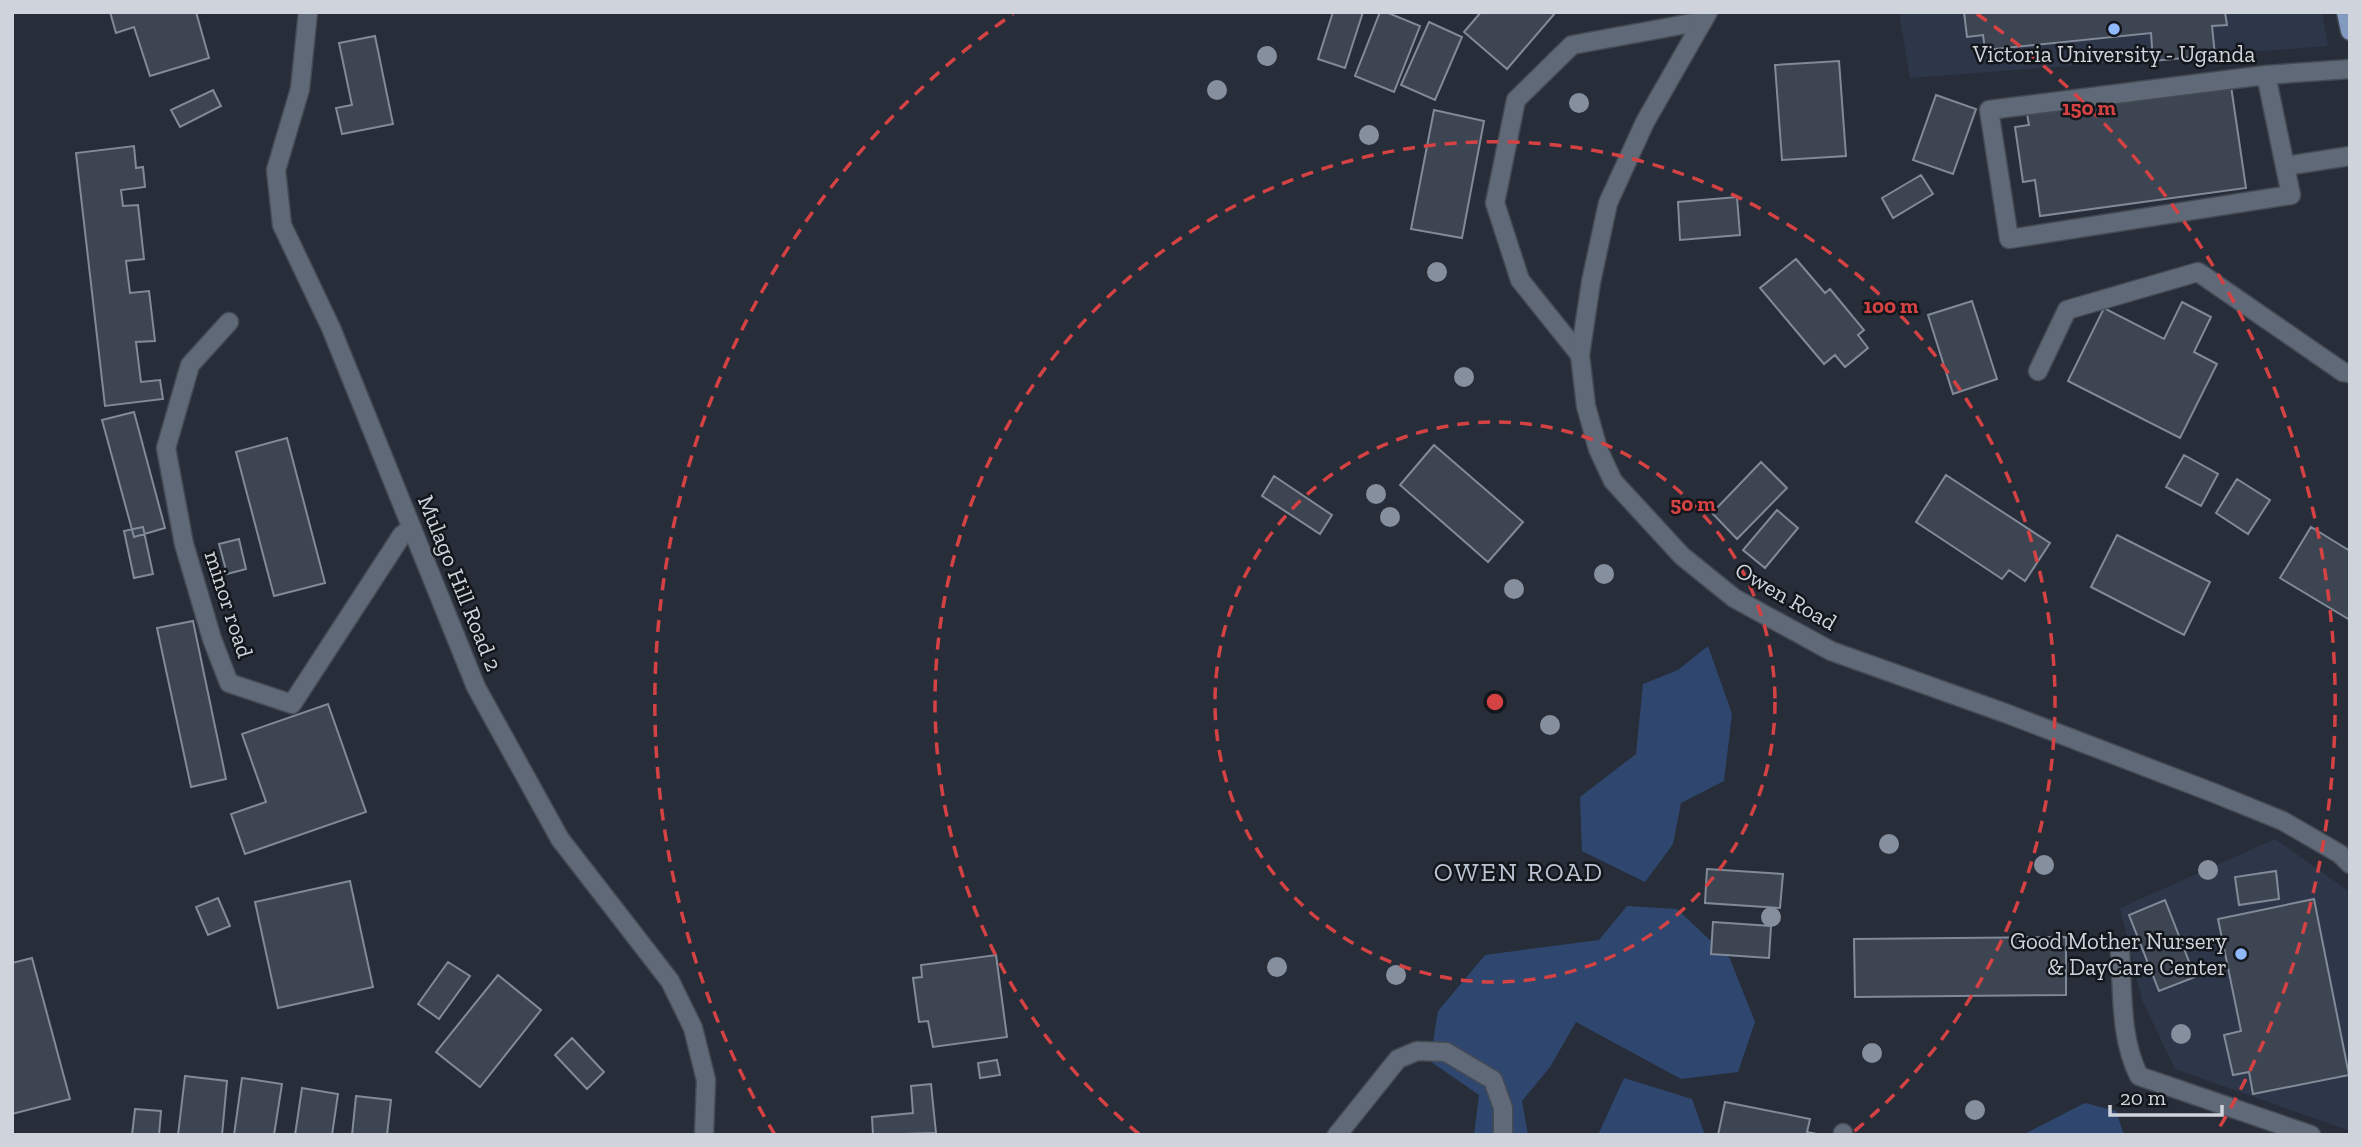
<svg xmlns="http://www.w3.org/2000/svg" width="2362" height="1147" font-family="'Zilla Slab',serif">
	<rect width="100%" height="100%" fill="#272e3a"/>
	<path fill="#2d3749" d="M1899 12H2322L2328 46 1910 78Z
		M2275 839 2350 892V1131L2175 1069 2142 1000 2120 908Z"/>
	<path fill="#2f476f" d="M1708 646 1732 714 1724 781 1681 803 1673 844 1645 882 1582 851 1580 797 1636 754 1643 684 1678 670Z
		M1627 906 1677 909 1730 959 1755 1022 1738 1072 1681 1079 1576 1022 1550 1067 1522 1101 1528 1135H1474L1479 1095 1430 1061 1438 1011 1485 955 1599 940Z
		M1624 1078 1692 1099 1705 1135H1598Z
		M2085 1103 2116 1111 2124 1135H2022Z"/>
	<path fill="#3e4552" stroke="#818a98" stroke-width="2" d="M110 12H196L209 58 150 76 134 27 116 33Z
		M1333 12H1363L1345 68 1318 59Z
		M1380 12H1386L1420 26 1394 92 1355 76Z
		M1481 12H1556L1507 69 1464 32Z
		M1964 12H2225L2227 25 2212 26 2215 55 2153 61 2151 33 1985 50 1983 35 1967 37Z
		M1429 22 1462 37 1435 100 1401 85Z
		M375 36 393 124 342 134 336 108 352 105 339 43Z
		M1839 61 1846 156 1782 160 1775 65Z
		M2231 86 2246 188 2040 216 2035 180 2023 182 2015 127 2029 125 2027 114Z
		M213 90 221 106 180 127 171 110Z
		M1936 95 1976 109 1953 174 1913 160Z
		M1434 110 1484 121 1462 238 1411 229Z
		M134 146 136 168 143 167 145 187 121 190 123 206 138 205 144 259 126 261 130 293 149 291 155 341 136 342 141 382 160 380 163 399 105 406 76 153Z
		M1921 175 1933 194 1893 218 1882 198Z
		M1737 197 1740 235 1680 240 1678 202Z
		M1796 259 1825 293 1830 289 1864 330 1858 335 1868 348 1845 367 1835 355 1824 364 1760 288Z
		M1972 301 1997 379 1953 394 1928 315Z
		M2182 302 2211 317 2194 352 2217 364 2180 438 2068 381 2104 308 2164 339Z
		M134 412 165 528 134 537 102 420Z
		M287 438 325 583 274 596 236 452Z
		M1434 445 1523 522 1488 562 1400 485Z
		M2184 455 2218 474 2201 506 2166 487Z
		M1761 462 1787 488 1737 539 1712 513Z
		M1946 475 2050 543 2025 581 2009 570 2002 579 1916 522Z
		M1274 476 1332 515 1320 534 1262 496Z
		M2237 479 2270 500 2248 534 2216 513Z
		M1777 510 1798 528 1765 568 1743 550Z
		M143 527 153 574 134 578 124 531Z
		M2311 527 2350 551V620L2280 578Z
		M2117 535 2210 582 2184 635 2091 587Z
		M239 539 246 569 227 574 219 544Z
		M193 621 226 779 191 787 157 628Z
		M328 704 366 812 245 854 231 814 266 802 242 734Z
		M1707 869 1783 874 1780 908 1705 903Z
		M2276 871 2279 899 2239 905 2235 877Z
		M350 881 373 987 278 1008 255 902Z
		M218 898 230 926 208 935 196 907Z
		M2314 899 2349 1075 2253 1094 2249 1072 2233 1075 2224 1035 2241 1031 2218 919Z
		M2165 900 2195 977 2159 991 2129 915Z
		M1713 922 1771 926 1769 958 1711 954Z
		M2066 937V995L1855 997 1854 939Z
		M996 955 1007 1037 933 1047 928 1021 919 1022 913 978 922 977 921 965Z
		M32 958 70 1099 12 1114V963Z
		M448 962 470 976 439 1019 418 1004Z
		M498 975 541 1010 480 1087 436 1052Z
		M572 1038 604 1072 587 1089 555 1055Z
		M997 1060 1000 1075 980 1078 978 1063Z
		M185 1076 227 1081 222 1135H178Z
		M242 1078 282 1084 274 1135H234Z
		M931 1084 936 1133 873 1135 872 1117 913 1113 911 1086Z
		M302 1088 338 1094 332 1135H295Z
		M356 1096 391 1100 387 1135H352Z
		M1725 1102 1810 1119 1807 1132 1822 1135H1718Z
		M135 1109 161 1111 159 1135H132Z"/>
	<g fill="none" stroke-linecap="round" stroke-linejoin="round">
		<g stroke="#454b55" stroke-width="21">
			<path id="lane" d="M2266 75 2291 195 2009 239 1989 110 2266 75 2350 69
				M2285 166 2350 156
				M1580 355 1520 280 1495 203 1516 100 1572 45 1703 21
				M2038 371 2067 310 2198 272 2343 372 2350 373
				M1843 1135V1133"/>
		</g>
		<g stroke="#454b55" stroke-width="21">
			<path id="street" d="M308 12 300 89 276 170 282 225 331 328 476 687 560 839 670 981 693 1028 706 1080 704 1135
				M1708 12 1645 122 1608 203 1591 282 1580 355 1586 406 1598 449 1613 481 1682 556 1734 598 1831 651 2005 713 2214 793 2283 821 2340 854 2350 864
				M229 322 190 365 166 448 184 544 212 639 229 683 292 704 402 535 412 528
				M2120 952C2123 993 2120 1039 2139 1076L2311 1135
				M1337 1135 1398 1059 1417 1051 1446 1052 1493 1080 1503 1108V1135"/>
		</g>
		<g stroke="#454b55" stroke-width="21">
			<path id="primary" d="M2346 12 2350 31"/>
		</g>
		<use href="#lane" stroke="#606977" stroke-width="18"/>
		<use href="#street" stroke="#606977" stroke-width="18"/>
		<use href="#primary" stroke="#829ac0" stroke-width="18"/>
	</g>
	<g fill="#868f9e">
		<circle cx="1267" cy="56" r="10"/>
		<circle cx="1217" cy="90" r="10"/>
		<circle cx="1579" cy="103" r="10"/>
		<circle cx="1369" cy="135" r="10"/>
		<circle cx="1437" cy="272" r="10"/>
		<circle cx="1464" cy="377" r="10"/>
		<circle cx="1376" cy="494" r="10"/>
		<circle cx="1390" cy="517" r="10"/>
		<circle cx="1604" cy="574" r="10"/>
		<circle cx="1514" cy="589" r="10"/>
		<circle cx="1550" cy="725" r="10"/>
		<circle cx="1889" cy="844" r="10"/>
		<circle cx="2044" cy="865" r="10"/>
		<circle cx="2208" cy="870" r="10"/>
		<circle cx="1771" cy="917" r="10"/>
		<circle cx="1277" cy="967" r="10"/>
		<circle cx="1396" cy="975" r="10"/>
		<circle cx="2181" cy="1034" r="10"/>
		<circle cx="1872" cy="1053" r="10"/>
		<circle cx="1975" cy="1110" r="10"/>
	</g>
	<g fill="none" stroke="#d54243" stroke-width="3.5" stroke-dasharray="12 9">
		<circle cx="1495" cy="702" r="280"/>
		<path d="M1139 1134A560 560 0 1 1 1851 1134"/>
		<path d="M775 1135A840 840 0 0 1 1013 14M1977 14A840 840 0 0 1 2215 1135"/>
	</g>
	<g fill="#8fb8fd" stroke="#13161b" stroke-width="2.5">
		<circle cx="2114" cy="29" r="7"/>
		<circle cx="2241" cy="954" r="7"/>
	</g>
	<g text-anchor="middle" stroke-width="5" stroke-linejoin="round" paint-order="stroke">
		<g font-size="23" fill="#cfd4dc" stroke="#13161b">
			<text x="2114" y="62">Victoria University - Uganda</text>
			<text x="2227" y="949" text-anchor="end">Good Mother Nursery<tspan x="2227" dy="26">&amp; DayCare Center</tspan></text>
		</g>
		<g font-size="23" fill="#cfd4dc" stroke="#13161b">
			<text transform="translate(460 583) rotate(68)" y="8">Mulago Hill Road 2</text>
			<text transform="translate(1786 596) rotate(30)" y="8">Owen Road</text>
			<text transform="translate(229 604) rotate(72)" y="8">minor road</text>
		</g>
		<g font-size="26" letter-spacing="2" fill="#bbc4d3" stroke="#13161b">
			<text x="1519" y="881">OWEN ROAD</text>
		</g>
	</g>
	<circle cx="1495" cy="702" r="10" fill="#d54243" stroke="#13161b" stroke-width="3.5"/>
	<g font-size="21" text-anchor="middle" font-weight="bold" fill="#d54243" stroke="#13161b" stroke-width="5" stroke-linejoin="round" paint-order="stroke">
		<text x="2089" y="115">150 m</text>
		<text x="1891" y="313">100 m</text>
		<text x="1693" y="511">50 m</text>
	</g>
	<rect width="2362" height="1147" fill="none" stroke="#cfd4dc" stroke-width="28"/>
	<path d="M2110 1105v10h112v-10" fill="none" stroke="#cfd4dc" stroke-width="3.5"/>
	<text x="2120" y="1105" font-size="21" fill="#cfd4dc" stroke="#13161b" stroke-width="5" paint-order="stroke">20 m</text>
</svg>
